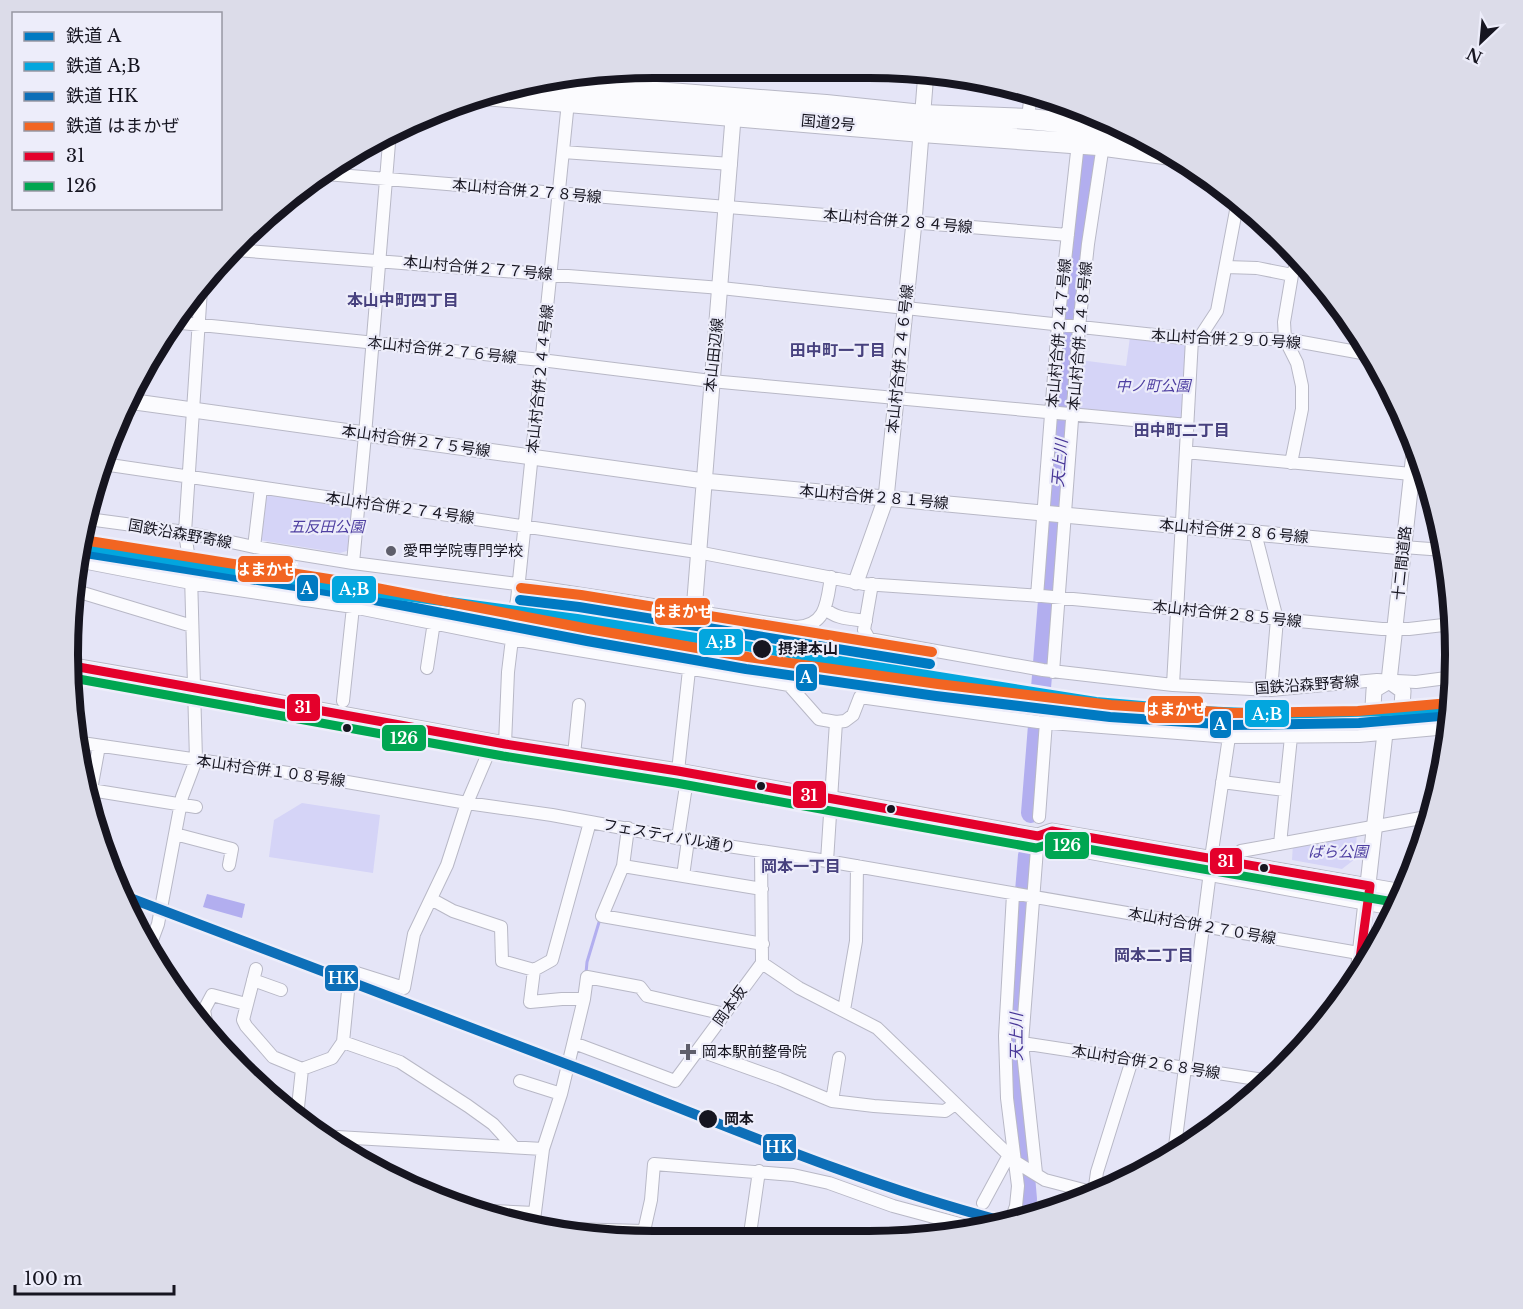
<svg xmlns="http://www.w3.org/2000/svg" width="1523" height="1309" font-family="'Libre Baskerville','Noto Sans JP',serif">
	<rect width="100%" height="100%" fill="#e5e5f7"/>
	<path fill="#d5d4f7" d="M1130 337 1183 343 1188 347 1184 416 1179 421 1080 411 1076 407 1080 360 1126 366Z
		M270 495 349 506 353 510 350 550 340 553 259 540 264 498Z
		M302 803 380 815 373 873 269 857 274 820Z
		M1357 832 1355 859 1342 869 1292 860 1293 844Z"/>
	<path fill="#b2aeef" d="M207 894 245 904 242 918 203 907Z"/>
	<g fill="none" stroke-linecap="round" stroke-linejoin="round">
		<path stroke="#b2aeef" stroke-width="3" d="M586 973 587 962 600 919"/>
		<path stroke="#b2aeef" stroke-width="20" d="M1031 813 1069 338 1093 115
			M1021 1218 1027 1199 1013 1038 1028 855"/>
		<g stroke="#b8b8c6" stroke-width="14">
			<path id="minor" d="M1028 119 1031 91
				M563 152 731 164
				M326 174 1068 235
				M236 250 721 288 1192 339H1285L1373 355
				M1226 267 1257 268 1292 275
				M172 322 541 360 711 381 1188 425
				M1198 340 1217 311 1238 200
				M1186 452 1411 474
				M1291 463 1302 409V386L1297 363 1285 339 1284 322 1292 275 1299 258
				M103 464 697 552 864 584 1042 596 1382 629H1409L1452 624
				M88 519 185 532 254 547 353 563 517 584 796 627C827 626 827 601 831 577
				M1255 533 1277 619 1271 690
				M254 547 261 488
				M1403 547 1444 550
				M77 561 191 583 353 607 512 639 789 685 819 719 836 722 845 721 853 715 860 697 1038 722 1229 737 1359 736 1448 728
				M353 563 365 435 390 131
				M872 584 864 630 869 639 1043 670 1173 685 1271 690 1377 680 1416 682 1454 677
				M73 590 192 626
				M1037 596 1058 324 1078 143
				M825 608C834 619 853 619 866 621
				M427 668 434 622
				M1053 672 1079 327 1088 244 1103 145
				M1173 685 1192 339
				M343 701 353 607
				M75 742 330 779 467 803 552 815 688 840 827 861 1370 955
				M493 742 467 803 447 865 414 934 404 988 350 971 343 1042 400 1062 468 1106 493 1124 514 1147
				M505 744 508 672 512 639 511 626 517 600 568 102
				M99 746 91 790 196 807
				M574 755 579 705
				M678 771 689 670
				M1222 782 1285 790
				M1039 817 1046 722
				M628 828 623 866 602 916 763 944
				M175 834 232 849 229 865
				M678 838 688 773
				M1280 844 1291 737
				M1211 858 1229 737
				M827 861 836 722
				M1236 864 1241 851 1432 816
				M623 866 762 889
				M683 876 688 840
				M431 899 453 911 501 927 502 961 534 970
				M148 951 158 924 182 797 196 760 191 575 185 532 201 289
				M762 963 799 988 877 1028 1016 1162 1045 1180 1095 1193
				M256 969 243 1020 246 1026 273 1057 302 1069 332 1058 343 1042
				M253 980 281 990
				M584 999H562L530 1002 534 970 552 960 590 822
				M844 1010 856 941 857 866
				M207 1027 204 1010 212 995 246 1004
				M574 1043 675 1081 762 963 761 851
				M1022 1043 1270 1081
				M698 1050 779 1079 832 1101 874 1106 945 1111 955 1104
				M520 1081 561 1094
				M832 1101 839 1058
				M299 1118 298 1107 302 1069
				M320 1136 543 1149
				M1174 1154 1210 872
				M1036 1173 1022 1043 1038 836
				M1094 1193 1097 1172 1132 1060
				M983 1203 1009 1155
				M472 1210 534 1213
				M1011 1220 1016 1206 1018 1186 1007 1098 1005 1036 1013 894
				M533 1228 543 1149 561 1094 584 999 587 977 640 987 647 996 725 1014
				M533 1228 643 1231
				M642 1240 651 1200 654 1164 793 1175 829 1183 893 1206 971 1227
				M749 1241 759 1171"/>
		</g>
		<g stroke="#b8b8c6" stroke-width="17">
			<path id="tertiary" d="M128 401 704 481 1403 547
				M856 582 886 498 914 222 926 72
				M694 611 734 106
				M73 666 206 689 505 744 678 771 1038 836 1050 844 1397 908
				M1389 681 1415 444
				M1385 733 1372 724 1374 690 1389 681
				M1385 733 1401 723 1403 691 1389 681
				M1038 836 1052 831 1403 892
				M1358 973 1385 733"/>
		</g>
		<g stroke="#b8b8c6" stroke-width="22">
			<path id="trunk" d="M539 83 826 105 922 115 1028 119 1130 129
				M484 95 922 132 1098 145 1172 155"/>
		</g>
		<use href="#minor" stroke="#fbfbfe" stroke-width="12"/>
		<use href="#tertiary" stroke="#fbfbfe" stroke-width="15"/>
		<use href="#trunk" stroke="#fbfbfe" stroke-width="20"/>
		<g stroke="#ededfa" stroke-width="14">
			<path id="bus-1" d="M73 666 505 744 678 771 1038 836 1052 831 1370 886 1358 973"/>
		</g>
		<g stroke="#ededfa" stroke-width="14">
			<path id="bus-2" d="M73 678 503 756 676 783 1036 848 1053 843 1399 903"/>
		</g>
		<use href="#bus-1" stroke="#e4002b" stroke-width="9"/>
		<use href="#bus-2" stroke="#00a651" stroke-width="9"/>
		<g stroke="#ededfa" stroke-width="15">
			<path id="rail-1" d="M79 552 333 592 587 641 746 669 936 696 1110 717 1233 725 1359 723 1451 715
				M520 600 579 607 930 664"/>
		</g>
		<g stroke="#ededfa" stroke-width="15">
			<path id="rail-2" d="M82 545 352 589 577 619 1096 702 1200 711 1271 714 1388 711 1452 706"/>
		</g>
		<g stroke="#ededfa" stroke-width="15">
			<path id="rail-3" d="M122 895C281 955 440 1015 598 1076 731 1128 864 1185 1002 1221"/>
		</g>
		<g stroke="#ededfa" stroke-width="15">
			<path id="rail-4" d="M83 540 335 580 589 629 748 657 938 684 1111 705 1233 713 1358 711 1450 703
				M521 588 581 595 932 652"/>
		</g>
		<use href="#rail-1" stroke="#007ac2" stroke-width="10"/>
		<use href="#rail-2" stroke="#03a6de" stroke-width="10"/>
		<use href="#rail-3" stroke="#0d6fb8" stroke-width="10"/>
		<use href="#rail-4" stroke="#f26522" stroke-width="10"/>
	</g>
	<g fill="#5e5e6b" stroke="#ededfa" stroke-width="2">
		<circle cx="391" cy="551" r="6"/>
		<path d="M685 1043h6v6h6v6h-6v6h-6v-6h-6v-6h6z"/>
	</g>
	<g fill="#161520" stroke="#ededfa" stroke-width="2">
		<circle cx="762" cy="649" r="10"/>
		<circle cx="347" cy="728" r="5"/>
		<circle cx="761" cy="786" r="5"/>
		<circle cx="891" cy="809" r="5"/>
		<circle cx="1264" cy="868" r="5"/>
		<circle cx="708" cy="1119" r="10"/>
	</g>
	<g text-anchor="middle" stroke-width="4.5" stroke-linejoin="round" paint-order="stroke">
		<g font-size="15" fill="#161520" stroke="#ededfa">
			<text transform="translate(828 123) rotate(5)" y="5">国道2号</text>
			<text transform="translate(527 191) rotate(5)" y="5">本山村合併２７８号線</text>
			<text transform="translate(898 221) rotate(5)" y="5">本山村合併２８４号線</text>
			<text transform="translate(478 268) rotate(5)" y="5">本山村合併２７７号線</text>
			<text transform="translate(1059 333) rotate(-85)" y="5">本山村合併２４７号線</text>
			<text transform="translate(1080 336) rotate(-85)" y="5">本山村合併２４８号線</text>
			<text transform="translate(1226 339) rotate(3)" y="5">本山村合併２９０号線</text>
			<text transform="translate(442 350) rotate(6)" y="5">本山村合併２７６号線</text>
			<text transform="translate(714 355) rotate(-84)" y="5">本山田辺線</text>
			<text transform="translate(900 359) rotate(-84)" y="5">本山村合併２４６号線</text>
			<text transform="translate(540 379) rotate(-84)" y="5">本山村合併２４４号線</text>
			<text transform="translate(416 441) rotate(8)" y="5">本山村合併２７５号線</text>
			<text transform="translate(874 497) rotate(5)" y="5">本山村合併２８１号線</text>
			<text transform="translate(400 508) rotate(8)" y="5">本山村合併２７４号線</text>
			<text transform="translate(1234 531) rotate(5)" y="5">本山村合併２８６号線</text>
			<text transform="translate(180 534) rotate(10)" y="5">国鉄沿森野寄線</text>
			<text transform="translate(1402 563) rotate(-84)" y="5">十二間道路</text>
			<text transform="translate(1227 614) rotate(6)" y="5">本山村合併２８５号線</text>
			<text transform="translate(1307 685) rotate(-4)" y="5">国鉄沿森野寄線</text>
			<text transform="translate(271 771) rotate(8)" y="5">本山村合併１０８号線</text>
			<text transform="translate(669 836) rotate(10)" y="5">フェスティバル通り</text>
			<text transform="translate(1202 926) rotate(10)" y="5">本山村合併２７０号線</text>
			<text transform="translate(730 1006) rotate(-54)" y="5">岡本坂</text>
			<text transform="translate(1146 1062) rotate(9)" y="5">本山村合併２６８号線</text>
		</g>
		<g font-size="15" font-style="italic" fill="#4e3fa1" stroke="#ededfa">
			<text x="1153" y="391">中ノ町公園</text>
			<text x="327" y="532">五反田公園</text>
			<text x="1338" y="857">ばら公園</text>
		</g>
		<g font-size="15" fill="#161520" stroke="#ededfa" text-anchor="start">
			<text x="403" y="556">愛甲学院専門学校</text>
			<text x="702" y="1057">岡本駅前整骨院</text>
		</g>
		<g font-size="15" font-weight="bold" fill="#161520" stroke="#ededfa" text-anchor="start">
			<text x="778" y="654">摂津本山</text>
			<text x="724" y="1124">岡本</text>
		</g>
		<g font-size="16" font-weight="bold" fill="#47417e" stroke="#ededfa">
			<text x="403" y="306">本山中町四丁目</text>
			<text x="838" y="356">田中町一丁目</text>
			<text x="1182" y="436">田中町二丁目</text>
			<text x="801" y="872">岡本一丁目</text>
			<text x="1154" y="961">岡本二丁目</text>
		</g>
		<g font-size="16" font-style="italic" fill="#473697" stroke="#ededfa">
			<text transform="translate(1059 463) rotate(-85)" y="6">天上川</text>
			<text transform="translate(1016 1037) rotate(-90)" y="6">天上川</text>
		</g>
	</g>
	<path d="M0 0H1523V1309H0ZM654 78H869A576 576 0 0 1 1445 654V655A576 576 0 0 1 869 1231H654A576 576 0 0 1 78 655V654A576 576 0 0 1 654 78Z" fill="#dcdce9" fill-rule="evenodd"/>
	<path fill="none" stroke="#161520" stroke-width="8" d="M654 78H869A576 576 0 0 1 1445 654V655A576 576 0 0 1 869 1231H654A576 576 0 0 1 78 655V654A576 576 0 0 1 654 78Z"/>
	<g stroke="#ededfa" stroke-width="2">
		<rect x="237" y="555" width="57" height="28" rx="6" fill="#f26522"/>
		<rect x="296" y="574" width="23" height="28" rx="6" fill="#007ac2"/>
		<rect x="331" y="575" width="46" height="29" rx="6" fill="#03a6de"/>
		<rect x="654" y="597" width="57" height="29" rx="6" fill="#f26522"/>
		<rect x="698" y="628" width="46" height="28" rx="6" fill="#03a6de"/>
		<rect x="795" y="663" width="23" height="29" rx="6" fill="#007ac2"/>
		<rect x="286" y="693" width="35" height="29" rx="6" fill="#e4002b"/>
		<rect x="1147" y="695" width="57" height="29" rx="6" fill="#f26522"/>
		<rect x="1244" y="699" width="46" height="29" rx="6" fill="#03a6de"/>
		<rect x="1209" y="710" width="23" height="29" rx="6" fill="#007ac2"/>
		<rect x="381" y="724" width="46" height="28" rx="6" fill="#00a651"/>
		<rect x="792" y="780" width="35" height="29" rx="6" fill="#e4002b"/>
		<rect x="1044" y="831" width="46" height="29" rx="6" fill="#00a651"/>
		<rect x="1209" y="847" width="34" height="28" rx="6" fill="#e4002b"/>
		<rect x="324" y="964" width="35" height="28" rx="6" fill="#0d6fb8"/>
		<rect x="762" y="1133" width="35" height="29" rx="6" fill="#0d6fb8"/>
	</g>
	<g font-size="16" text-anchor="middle" font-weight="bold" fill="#fff">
		<text x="266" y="575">はまかぜ</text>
		<text x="307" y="594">A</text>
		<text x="354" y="595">A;B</text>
		<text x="682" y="617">はまかぜ</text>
		<text x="721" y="648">A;B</text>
		<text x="806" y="683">A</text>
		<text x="303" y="713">31</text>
		<text x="1175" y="715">はまかぜ</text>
		<text x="1267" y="720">A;B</text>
		<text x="1220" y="730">A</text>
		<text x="404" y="744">126</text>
		<text x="809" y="801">31</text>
		<text x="1067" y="851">126</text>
		<text x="1226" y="867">31</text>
		<text x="342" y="984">HK</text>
		<text x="779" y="1153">HK</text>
	</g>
	<rect x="12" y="12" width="210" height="198" fill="#ededfa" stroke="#9797a3" stroke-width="1.5"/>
	<rect x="24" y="32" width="30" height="9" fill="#007ac2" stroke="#9797a3" stroke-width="1.5"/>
	<text x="66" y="42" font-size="18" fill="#161520">鉄道 A</text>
	<rect x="24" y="62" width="30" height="9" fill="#03a6de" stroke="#9797a3" stroke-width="1.5"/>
	<text x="66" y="72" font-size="18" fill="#161520">鉄道 A;B</text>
	<rect x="24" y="92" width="30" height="9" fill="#0d6fb8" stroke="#9797a3" stroke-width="1.5"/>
	<text x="66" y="102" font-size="18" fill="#161520">鉄道 HK</text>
	<rect x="24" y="122" width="30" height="9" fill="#f26522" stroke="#9797a3" stroke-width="1.5"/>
	<text x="66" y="132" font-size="18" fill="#161520">鉄道 はまかぜ</text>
	<rect x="24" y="152" width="30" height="9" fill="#e4002b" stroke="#9797a3" stroke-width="1.5"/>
	<text x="66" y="162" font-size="18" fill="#161520">31</text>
	<rect x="24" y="182" width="30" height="9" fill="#00a651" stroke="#9797a3" stroke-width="1.5"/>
	<text x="66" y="192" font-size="18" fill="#161520">126</text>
	<g transform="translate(1481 42) rotate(206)" stroke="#ededfa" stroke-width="4.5" paint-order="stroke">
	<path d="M0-4.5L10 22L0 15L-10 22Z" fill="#161520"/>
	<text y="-9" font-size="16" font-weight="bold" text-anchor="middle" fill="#161520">N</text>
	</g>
	<path d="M15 1285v9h159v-9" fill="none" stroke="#161520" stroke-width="3"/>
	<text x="24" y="1285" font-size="18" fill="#161520" stroke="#ededfa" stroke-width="4.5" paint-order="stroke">100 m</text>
</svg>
